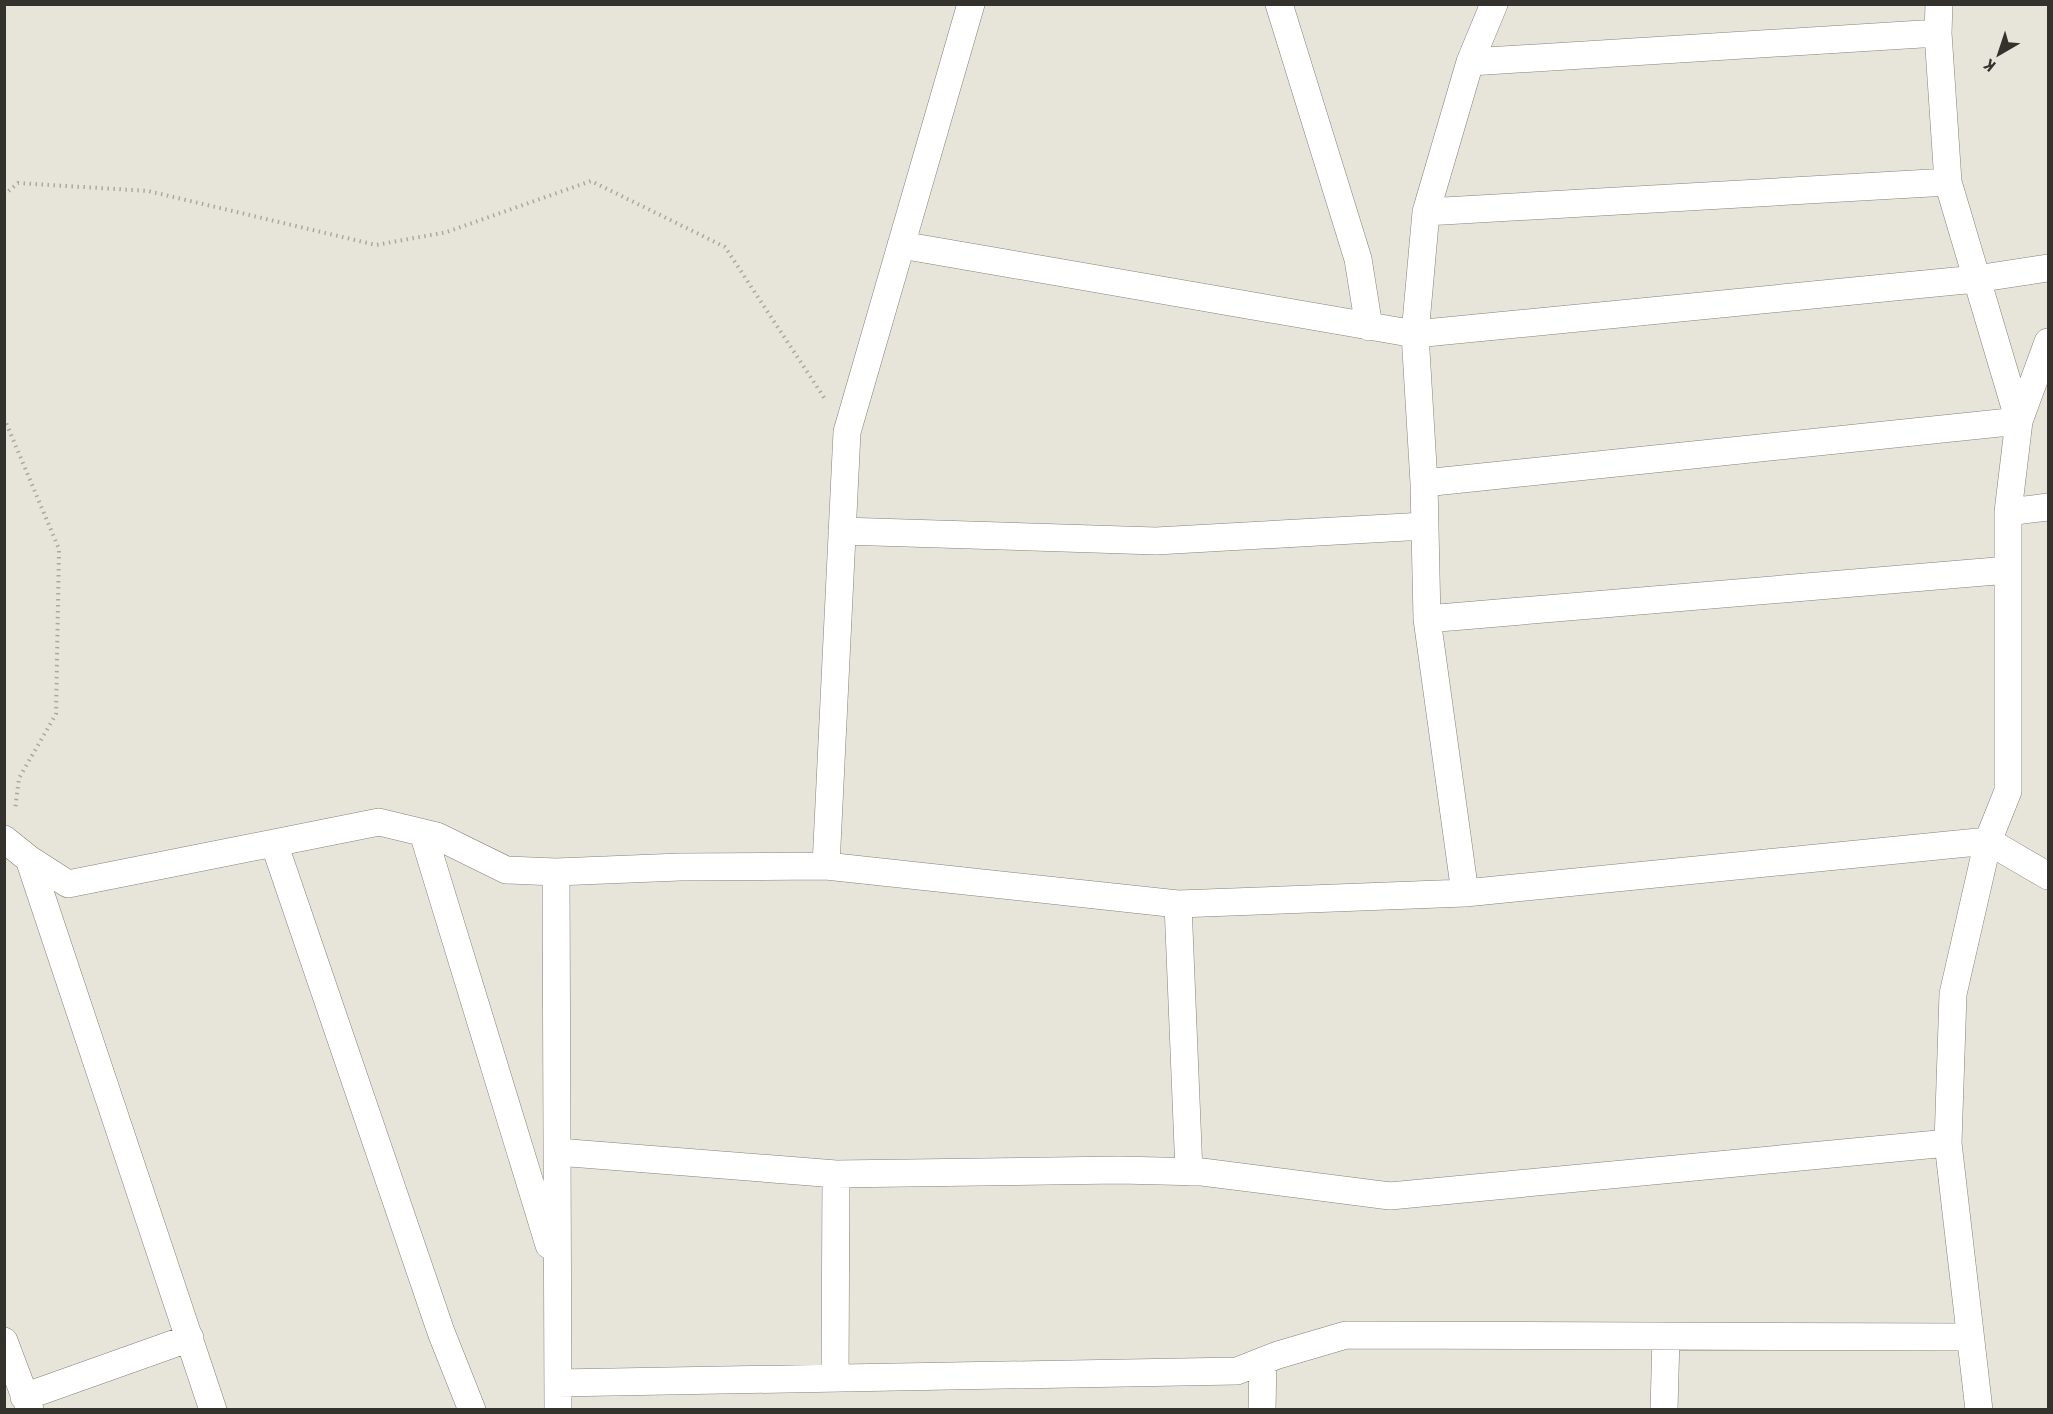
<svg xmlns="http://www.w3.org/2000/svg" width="2053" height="1414" font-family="'Roboto Condensed',sans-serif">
	<rect width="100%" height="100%" fill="#e7e5d9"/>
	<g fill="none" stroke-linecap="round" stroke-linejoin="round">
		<g stroke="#848277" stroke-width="28">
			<path id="minor" d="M1279 4 1358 259 1369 327
				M1470 62 1938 33
				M1426 212 1948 182
				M901 245 1415 334 1976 279 2048 268
				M1424 483 2019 421 1948 182 1938 33 1939 4
				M2008 512 2048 507
				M842 531 1156 541 1425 526
				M1427 619 2008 570
				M423 833 549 1245
				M4 839 29 859 68 884 379 822 437 836 506 870 556 872 680 867 826 866 1178 904 1465 893 1988 841 2048 876
				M274 843 441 1332 472 1410
				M29 859 213 1410
				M826 866 847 432 971 4
				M556 872 558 1410
				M1465 893 1427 619 1424 483 1415 334 1426 212 1470 62 1494 4
				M1178 904 1189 1172
				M557 1152 836 1174 1119 1170 1202 1172 1390 1196 1948 1143
				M4 1341 30 1410
				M835 1378 836 1174
				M558 1383 1237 1371 1278 1355 1346 1335 1968 1337
				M24 1397 190 1338
				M1262 1410 1263 1361
				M1664 1410 1666 1337
				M1979 1410 1948 1143 1953 994 1988 841 2008 791V512L2019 421 2048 342"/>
		</g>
		<path stroke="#aaa99f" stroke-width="4" stroke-dasharray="1.5 4.5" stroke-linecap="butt" d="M4 195 18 183 148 191 376 245 447 232 591 181 725 247 825 399
			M4 418 59 549 56 714 19 778 15 810"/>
		<use href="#minor" stroke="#fff" stroke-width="27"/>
	</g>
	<rect width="2053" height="1414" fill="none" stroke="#33322d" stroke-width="12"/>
	<g transform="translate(1999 54) rotate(219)" stroke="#e7e5d9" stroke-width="4.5" paint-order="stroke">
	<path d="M0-4.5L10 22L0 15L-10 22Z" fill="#33322d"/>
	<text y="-9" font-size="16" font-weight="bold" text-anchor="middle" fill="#33322d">K</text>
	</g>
</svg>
